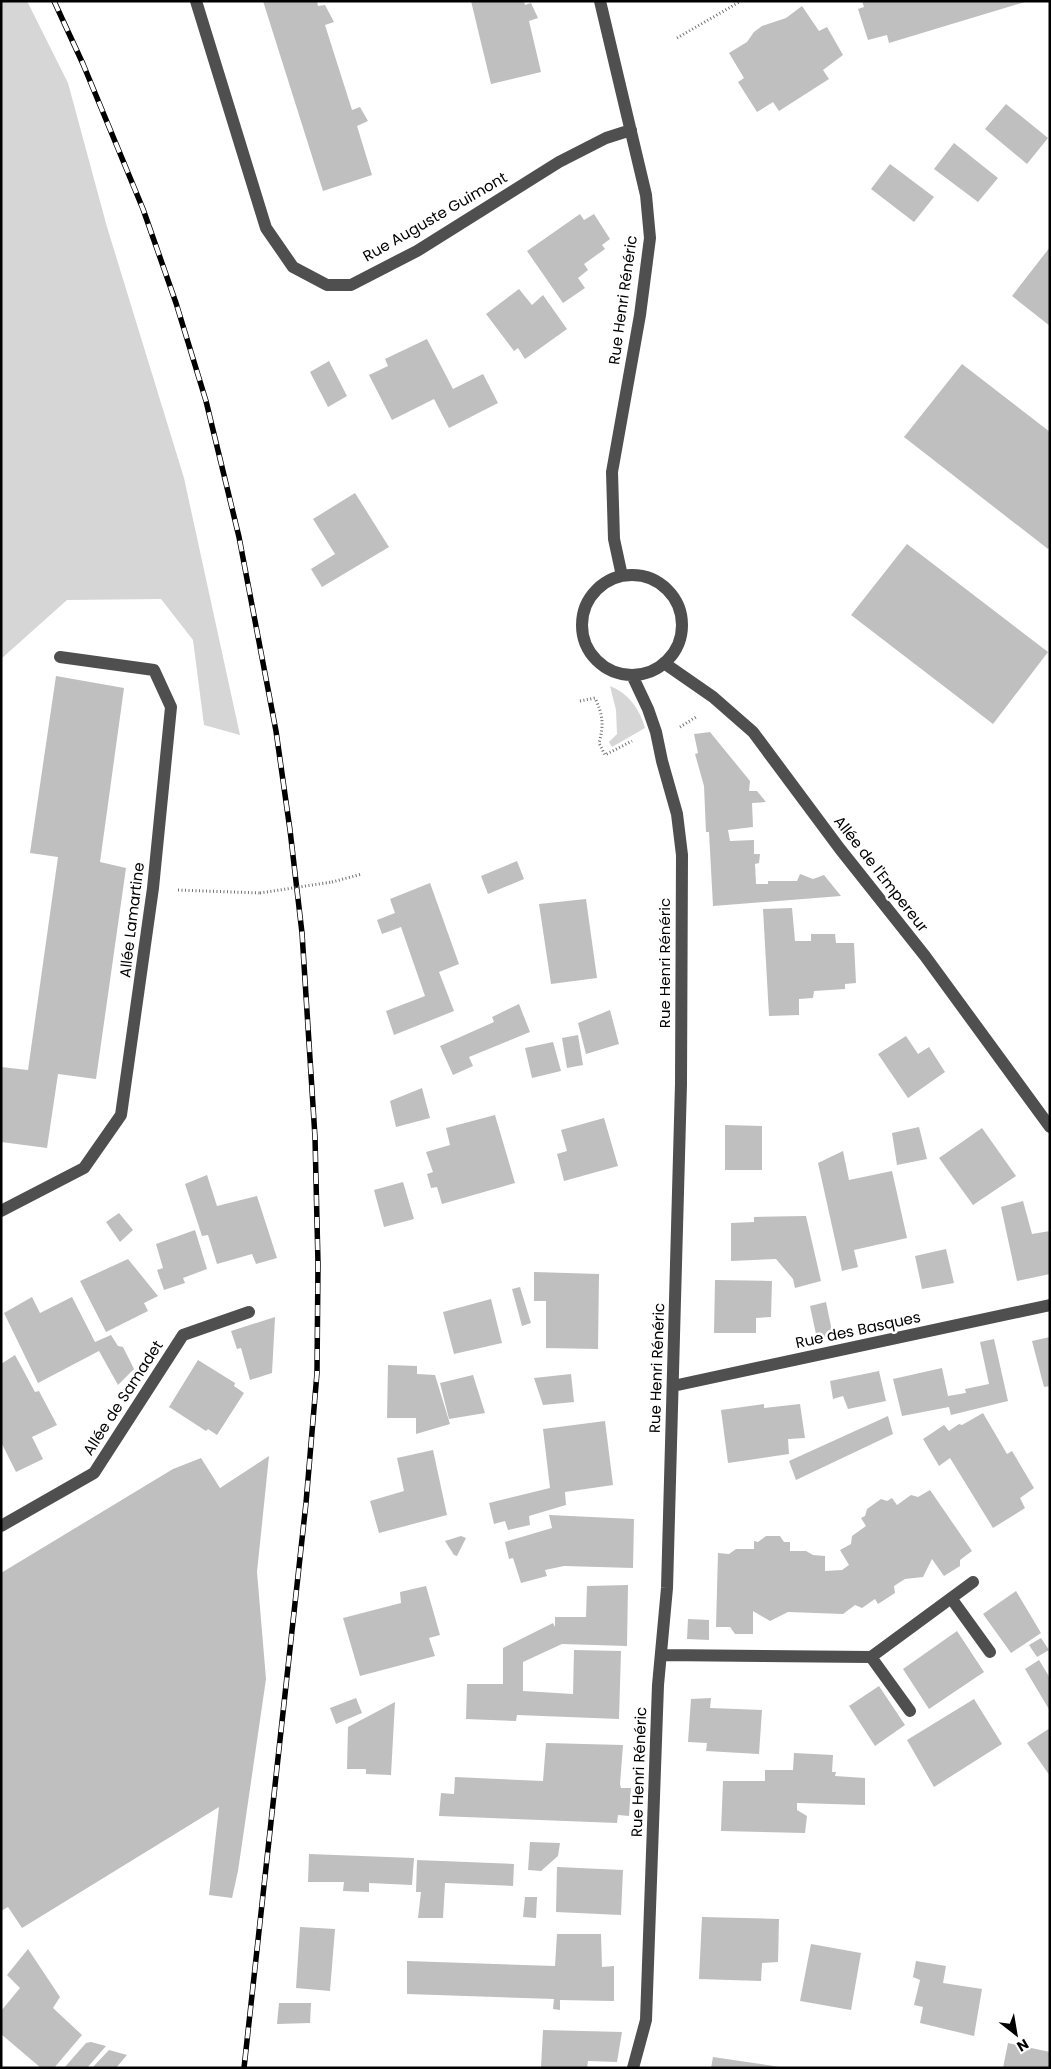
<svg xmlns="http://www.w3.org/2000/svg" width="1051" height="2069" font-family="Poppins,sans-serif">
	<rect width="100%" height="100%" fill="#fff"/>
	<path fill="#d6d6d6" d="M1 1H27L68 83 107 227 184 478 240 735 204 725 193 640 161 599 67 600 1 659Z
		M610 686C628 693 640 709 645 728L612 747 609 742 617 734 616 710Z"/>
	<path fill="#bfbfbf" d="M263 1H317L318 6 325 5 334 22 325 25 352 110 360 107 368 121 357 126 372 175 323 191Z
		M471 1H524L525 5 531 3 538 18 529 21 541 72 491 84Z
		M862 1H1025V2L889 43 887 35 868 40 858 9 864 7Z
		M802 6 819 31 827 27 843 55 823 70 829 79 779 111 773 102 757 112 738 82 744 78 729 53 747 42 754 32 762 26 786 18Z
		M1006 104 1048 138 1027 164 985 129Z
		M954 143 998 178 978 202 934 169Z
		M890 164 934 197 914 222 871 189Z
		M580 214 584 220 594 214 610 239 602 245 605 249 584 264 588 270 578 278 585 288 563 303 527 251Z
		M1050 247V326L1012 296Z
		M519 289 532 305 543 295 567 329 525 359 518 348 514 351 486 314Z
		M427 339 453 389 483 374 498 403 449 428 434 399 392 420 369 375 388 366 385 359Z
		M329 361 347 396 328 407 310 372Z
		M962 364 1050 432V546L1048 549 904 437Z
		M355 493 389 547 322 587 311 569 335 554 313 519Z
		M907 544 1048 652 993 724 851 615Z
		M56 676 124 688 100 862 126 868 96 1079 58 1074 47 1148 1 1142V1067L28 1070 58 857 30 853Z
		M710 732 750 781 749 791H757L766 802 752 803 753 827 728 830 730 841 754 840V854H760L759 863 755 864 756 884H768V881H797L800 874 813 879 824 875 841 896 713 906 709 832H706L704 786 695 754 698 753 694 734Z
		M517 861 524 879 488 894 481 876Z
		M430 883 459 964 439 972 454 1011 394 1035 386 1011 425 996 401 927 382 934 377 920 395 913 390 899Z
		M586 899 597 978 551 984 539 904Z
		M792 908 795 941H811V934H835L836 943H854L856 983 845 984V989L814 991 813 998 799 999V1015L769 1016 763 909Z
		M519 1004 530 1032 469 1057 473 1066 453 1075 440 1046 494 1022 492 1017Z
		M610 1010 619 1044 586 1054 578 1023Z
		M578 1035 583 1065 567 1068 562 1038Z
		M906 1036 918 1054 929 1047 945 1072 908 1098 878 1054Z
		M553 1042 561 1071 532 1078 525 1048Z
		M422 1088 430 1118 396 1127 390 1101Z
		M495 1115 515 1183 442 1204 437 1187 431 1188 427 1174 433 1172 426 1152 450 1145 446 1128Z
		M604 1118 618 1166 564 1181 557 1154 567 1151 561 1130Z
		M725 1125 762 1126V1170H725Z
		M919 1127 927 1159 897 1165 892 1133Z
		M982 1128 1016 1176 973 1205 939 1158Z
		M843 1151 849 1180 892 1171 907 1238 854 1250 858 1267 842 1271 818 1163Z
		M207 1175 217 1206 257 1196 277 1258 256 1264 252 1254 217 1264 208 1235 202 1236 185 1184Z
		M403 1182 414 1219 384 1227 374 1190Z
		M1023 1201 1032 1234 1050 1231V1274L1017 1281 1001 1207Z
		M119 1213 133 1230 120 1242 106 1222Z
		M805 1216H806L821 1281 795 1288 793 1279 776 1259 731 1261V1223L754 1222V1217Z
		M195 1230 207 1269 183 1278 185 1283 164 1290 157 1270 163 1268 156 1244Z
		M946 1249 954 1283 922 1289 915 1256Z
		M128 1259 158 1296 144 1303 148 1311 106 1332 80 1281Z
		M534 1272 599 1274 598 1349 546 1348V1301H534Z
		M715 1280 772 1281 771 1317 756 1318V1333H714Z
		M520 1287 531 1323 522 1326 512 1289Z
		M32 1297 40 1313 72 1297 95 1342 111 1335 118 1346 123 1347 134 1369 118 1385 99 1351 38 1383 4 1313Z
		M491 1299 502 1343 454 1354 443 1312Z
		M826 1302 833 1336 817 1339 810 1306Z
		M275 1317 272 1373 250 1380 241 1348 237 1349 231 1331Z
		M1050 1337V1386L1044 1387 1032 1341Z
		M994 1339 1008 1401 951 1415 949 1407 902 1416 893 1379 942 1368 948 1396 966 1393 965 1389 989 1384 980 1342Z
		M15 1355 35 1392 39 1391 57 1425 32 1437 43 1459 16 1472 1 1442V1364Z
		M198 1360 235 1383 234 1386 244 1393 217 1435 208 1429 206 1431 169 1407Z
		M388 1365 417 1366V1374L435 1375 450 1424 416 1434V1418H387Z
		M879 1371 886 1401 848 1409 843 1396 833 1399 830 1381Z
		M571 1374 574 1402 543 1405 534 1378Z
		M473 1375 485 1413 449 1419 440 1383Z
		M764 1404V1408L800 1404 805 1438 788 1439 789 1454 728 1463 721 1410Z
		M983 1413 1007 1454 1012 1451 1034 1488 1020 1498 1025 1508 993 1528 950 1458 939 1466 923 1439 944 1425 949 1431 959 1424 962 1425Z
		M888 1416 893 1434 796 1480 789 1461Z
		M605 1421 613 1485 565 1492 566 1505 529 1516 530 1525 508 1530 505 1521 494 1524 489 1503 550 1488 543 1429Z
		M433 1450 447 1515 379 1533 370 1501 404 1491 397 1458Z
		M269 1456 257 1572 266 1679 238 1871 232 1898 209 1895 219 1807 22 1928 8 1907 1 1911V1573L173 1469 201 1458 220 1488Z
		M930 1490 972 1551 960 1560V1566L944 1576 932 1559 923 1577 905 1579 894 1586 895 1593 878 1604 875 1599 862 1608 855 1605 843 1614 788 1612 770 1621 753 1611V1634H735L730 1627H716L718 1553 729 1554 736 1549H754V1541L758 1542 766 1536H780L784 1542H790V1551H806L813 1555 825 1556V1571L842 1570 849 1565 840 1550 851 1544 852 1536 866 1526 861 1518 865 1516 867 1509 881 1499 887 1501 892 1498 897 1505 911 1495 918 1497Z
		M549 1515 634 1519 633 1568 564 1566 545 1570 547 1576 521 1583 513 1558 509 1559 505 1542 552 1528Z
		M461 1536 466 1538 457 1556 454 1555 445 1541Z
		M628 1585 627 1646 562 1644 523 1662V1691L573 1694 574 1650 621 1651 619 1719 517 1715 516 1721 466 1719 467 1684H503V1648L553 1623 555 1627V1617H586L587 1586Z
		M426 1586 440 1635 429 1638 435 1656 360 1676 343 1618 401 1603 400 1592Z
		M1016 1591 1041 1633 1011 1653 983 1614Z
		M688 1619 709 1620V1640L687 1639Z
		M957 1631 984 1672 929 1709 903 1669Z
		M1041 1638 1049 1650 1037 1657 1029 1645Z
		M1039 1660 1050 1678V1711L1025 1669Z
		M879 1686 905 1725 875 1746 849 1706Z
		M356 1698 362 1713 336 1724 330 1708Z
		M711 1698 710 1708 762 1710 759 1754 706 1751 707 1743 688 1742 691 1699Z
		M974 1699 1002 1744 934 1787 907 1740Z
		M395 1702 391 1775 366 1774V1769H347L348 1727Z
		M1050 1728V1776L1027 1743Z
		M546 1743 623 1745 620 1784 621 1788H631L629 1816 618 1815 617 1823 439 1816 441 1793 454 1794 455 1777 543 1781Z
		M794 1753 833 1755 832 1772H836L835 1776 865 1778V1805L797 1803V1810L807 1816 805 1833 721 1831 723 1781H765V1770H793Z
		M530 1842 560 1843 558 1856 541 1871 528 1870Z
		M309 1854 414 1858 412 1885 369 1883V1892L343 1891 344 1882H308Z
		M417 1860 514 1864 513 1886 445 1883 443 1918H418L421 1892H416Z
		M557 1867 623 1870 621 1915 556 1912Z
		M525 1897H537L536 1918 523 1917Z
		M702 1917 779 1919 778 1962 762 1963 761 1981 699 1979Z
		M300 1927 335 1929 330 1991 296 1988Z
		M557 1934H601L602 1967 614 1966V2001L560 2000V2010L553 2009 554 1999 407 1994V1961L555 1966Z
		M811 1944 861 1953 851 2010 800 2001Z
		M28 1949 60 1997 53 2008 82 2035 54 2068H41L1 2034V2011L20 1988 7 1975Z
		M916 1961 946 1966 943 1983 982 1989 974 2036 920 2023 923 2007 914 2005 920 1980 913 1977Z
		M279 2003H311L310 2023 277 2024Z
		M543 2030 622 2032 617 2062 588 2061 587 2068H541Z
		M91 2042 106 2046 87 2068H64L86 2043Z
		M1008 2043 1050 2052V2068H1003Z
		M109 2050 127 2055 116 2068H92Z
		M713 2057 780 2067V2068H711Z"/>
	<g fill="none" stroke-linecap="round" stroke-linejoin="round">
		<path stroke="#717171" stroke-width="3" stroke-dasharray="1 2.5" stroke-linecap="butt" d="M677 38 741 1
			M580 701 595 698C603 715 604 725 599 743L605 755 632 741
			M680 727 696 717
			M332 882 362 874
			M178 890 260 893"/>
		<path stroke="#4f4f4f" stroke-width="12" d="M196 1 266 228 293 267 327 285H351L417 251 559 162 606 138 631 130
			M600 1 646 195 650 238 640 315 612 472 614 539 622 576
			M582 625a50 50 0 1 1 100 0a50 50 0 1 1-100 0Z
			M664 663 713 697 753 732 840 849 925 956 1050 1127
			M632 675 648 709 656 732 662 761 677 814 682 855 681 1084 667 1588 658 1685 646 2020 633 2068
			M1 1211 84 1168 121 1115 153 888 171 707 154 670 60 657
			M673 1386 1050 1305
			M1 1526 94 1473 183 1335 249 1312
			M951 1598 990 1652
			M661 1655 871 1657 973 1582
			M871 1657 910 1711"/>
		<g stroke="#000" stroke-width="5.5">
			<path id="rail" d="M54 1 83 64 143 209 176 303 206 401 239 537 276 731 290 830 302 933 315 1137 318 1264 317 1373 306 1503 244 2068"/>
		</g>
		<use href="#rail" stroke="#fff" stroke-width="4" stroke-dasharray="11" stroke-linecap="butt"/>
		<path stroke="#717171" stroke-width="3" stroke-dasharray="1 2.5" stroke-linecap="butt" d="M260 893 332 882"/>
	</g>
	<g text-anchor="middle" stroke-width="5" stroke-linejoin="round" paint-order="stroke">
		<g font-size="15" fill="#000" stroke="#fff">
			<text transform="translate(435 217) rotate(-30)" y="5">Rue Auguste Guimont</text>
			<text transform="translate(623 300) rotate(-82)" y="5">Rue Henri Rénéric</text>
			<text transform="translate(881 874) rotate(52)" y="5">Allée de l'Empereur</text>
			<text transform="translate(132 920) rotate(-83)" y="5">Allée Lamartine</text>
			<text transform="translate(665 963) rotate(-90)" y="5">Rue Henri Rénéric</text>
			<text transform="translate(858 1330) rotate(-12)" y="5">Rue des Basques</text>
			<text transform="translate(657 1368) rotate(-88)" y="5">Rue Henri Rénéric</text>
			<text transform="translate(123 1398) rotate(-57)" y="5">Allée de Samadet</text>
			<text transform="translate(639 1772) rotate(-88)" y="5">Rue Henri Rénéric</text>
		</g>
	</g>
	<rect width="1051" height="2069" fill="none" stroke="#000000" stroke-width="5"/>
	<g transform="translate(1016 2034) rotate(149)" stroke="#ffffff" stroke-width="4" paint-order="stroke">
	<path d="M0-4L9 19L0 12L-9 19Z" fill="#000000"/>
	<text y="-8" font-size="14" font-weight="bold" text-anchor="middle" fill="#000000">N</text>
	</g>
</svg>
